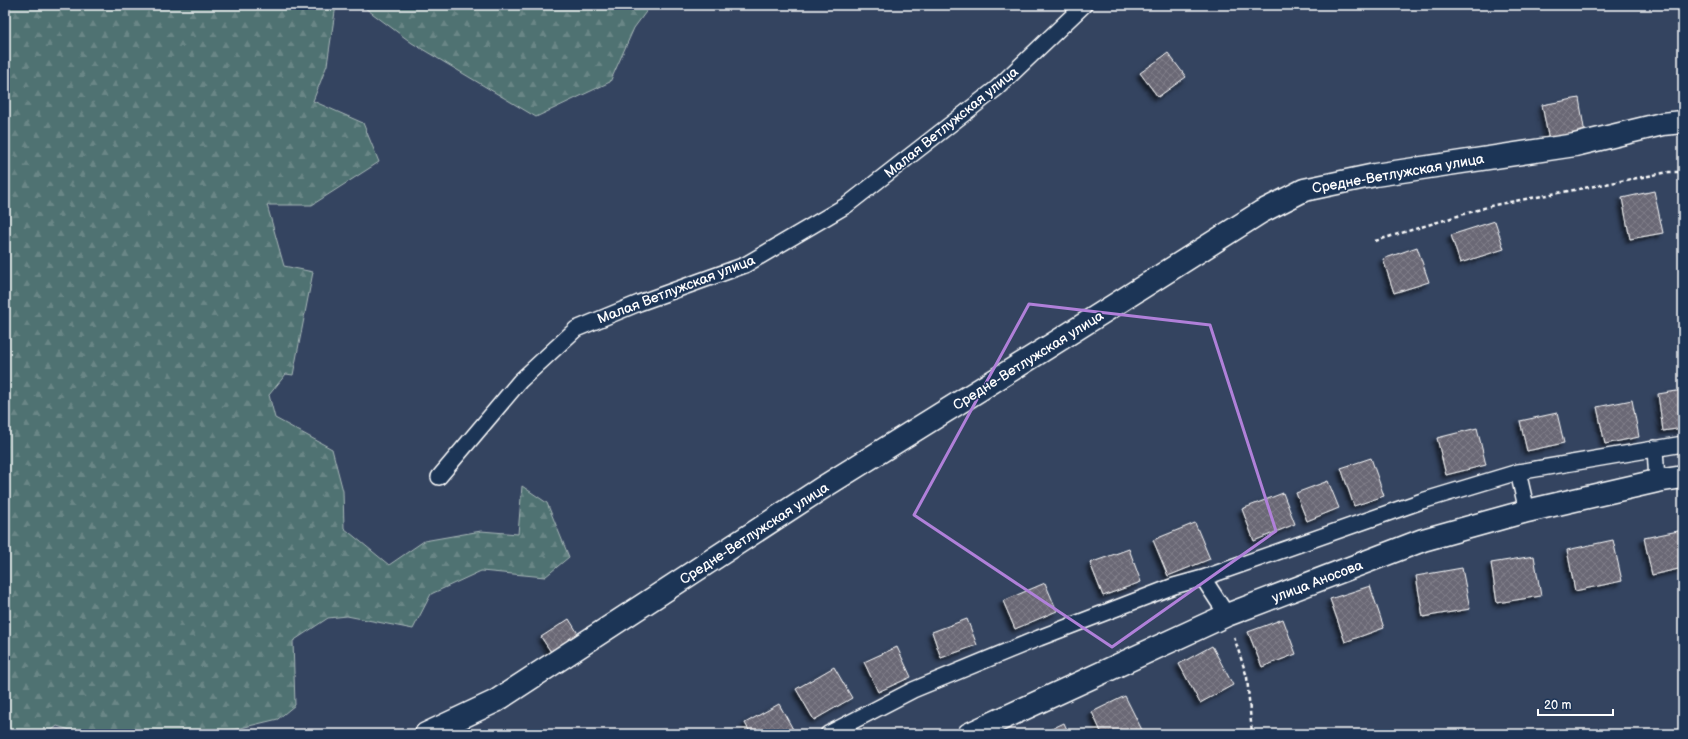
<svg xmlns="http://www.w3.org/2000/svg" width="1688" height="739" font-family="'Balsamiq Sans',sans-serif">
	<defs>
		<pattern id="forest-firs" width="22" height="20" patternUnits="userSpaceOnUse"><rect width="22" height="20" fill="#507272"/><path d="M5 1l3.5 6h-7zM16 11l3.5 6h-7z" fill="#6a8787"/></pattern>
		<pattern id="building-cross-hatch" width="8" height="8" patternUnits="userSpaceOnUse"><rect width="8" height="8" fill="#6a6774"/><path d="M0 0l8 8M0 8l8-8" fill="none" stroke="#807e89"/></pattern>
		<filter id="shadow"><feDropShadow dx="-3.5" dy="3.5" stdDeviation="2" flood-color="#0009"/></filter>
	</defs>
	<rect width="100%" height="100%" fill="#344460"/>
	<filter id="ink" filterUnits="userSpaceOnUse"><feTurbulence type="fractalNoise" baseFrequency=".025" numOctaves="2"/><feDisplacementMap in="SourceGraphic" scale="8" xChannelSelector="R" yChannelSelector="G"/><feConvolveMatrix kernelMatrix="1 2 1 2 8 2 1 2 1" color-interpolation-filters="sRGB"/></filter>
	<g filter="url(#ink)">
		<path fill="url(#forest-firs)" stroke="#a8b8b8" d="M5 5H336L327 65 313 101 363 123 379 162 312 205H267L284 266 313 272 293 375 286 374 269 395 275 418 332 449 343 491 344 528 389 565 424 541 481 531 518 534 522 486 547 503 569 557 545 577 481 571 431 594 413 629 347 616 328 618 293 641 295 705 278 719 216 734H83L57 726 47 734H5Z
			M361 5H651L634 28 610 82 536 117 412 43Z"/>
		<path fill="url(#building-cross-hatch)" stroke="#fff" filter="url(#shadow)" d="M1168 53 1186 77 1158 97 1140 73Z
			M1579 98 1585 134 1549 141 1542 105Z
			M1654 191 1663 233 1630 239 1622 198Z
			M1495 221 1504 249 1460 263 1451 235Z
			M1417 247 1429 282 1394 293 1383 259Z
			M1683 390V428L1663 431 1658 394Z
			M1632 400 1639 437 1605 444 1597 407Z
			M1557 413 1564 443 1527 451 1520 421Z
			M1477 428 1486 465 1446 475 1437 438Z
			M1371 458 1384 496 1354 506 1341 468Z
			M1328 481 1339 508 1307 521 1296 493Z
			M1283 493 1295 524 1254 541 1242 509Z
			M1195 523 1210 559 1168 576 1153 540Z
			M1683 530V568L1652 575 1644 538Z
			M1613 540 1622 581 1575 591 1567 550Z
			M1129 549 1141 582 1103 596 1090 563Z
			M1534 556 1541 596 1497 603 1491 563Z
			M1462 568 1470 609 1423 617 1416 576Z
			M1045 583 1057 611 1015 629 1003 601Z
			M1370 586 1384 628 1345 642 1330 599Z
			M569 619 582 640 555 658 541 637Z
			M967 619 977 645 941 658 932 632Z
			M1283 619 1296 654 1262 667 1248 632Z
			M1212 646 1233 685 1200 703 1179 664Z
			M897 647 911 677 878 692 864 662Z
			M834 667 852 698 814 720 796 689Z
			M1125 696 1144 734H1102L1092 712Z
			M779 704 794 731 789 734H751L745 723Z
			M1064 723 1069 734H1041Z"/>
		<g fill="none" stroke-linecap="round" stroke-linejoin="round">
			<g stroke="#fff" stroke-width="18">
				<path id="lane" d="M1655 448 1657 481
					M1518 472 1527 511
					M439 477 520 381 576 329 639 303 745 265 847 205 997 88 1084 5
					M1203 578 1422 501 1518 472 1683 444
					M828 734 913 690 1039 638 1174 586 1203 578 1227 615"/>
			</g>
			<g stroke="#fff" stroke-width="25">
				<path id="street" d="M426 734 496 701 822 488 1053 344 1261 212 1304 190 1375 175 1575 145 1662 124 1683 122"/>
			</g>
			<g stroke="#fff" stroke-width="25">
				<path id="secondary" d="M969 734 1227 615 1423 540 1527 511 1657 481 1683 477"/>
			</g>
			<path stroke="#fff" stroke-width="2.5" stroke-dasharray="4 3" stroke-linecap="butt" d="M1375 241 1494 205 1669 172H1683
				M1234 637 1247 677 1252 734"/>
			<use href="#lane" stroke="#1d3557" stroke-width="15"/>
			<use href="#street" stroke="#1d3557" stroke-width="22"/>
			<use href="#secondary" stroke="#1d3557" stroke-width="22"/>
		</g>
	</g>
	<path fill="none" stroke="#b080d9" stroke-width="3" stroke-linejoin="round" d="M1029 304 1210 325 1276 531 1112 647 914 515Z"/>
	<g text-anchor="middle" stroke-width="3" stroke-linejoin="round" paint-order="stroke">
		<g font-size="14" fill="#fff" stroke="#1d3557">
			<text transform="translate(951 122) rotate(-39)" y="5">Малая Ветлужская улица</text>
			<text transform="translate(1398 173) rotate(-10)" y="5">Средне-Ветлужская улица</text>
			<text transform="translate(676 289) rotate(-21)" y="5">Малая Ветлужская улица</text>
			<text transform="translate(1028 360) rotate(-32)" y="5">Средне-Ветлужская улица</text>
			<text transform="translate(754 533) rotate(-33)" y="5">Средне-Ветлужская улица</text>
			<text transform="translate(1317 581) rotate(-21)" y="5">улица Аносова</text>
		</g>
	</g>
	<rect width="1688" height="739" fill="none" stroke="#1d3557" stroke-width="20"/>
	<rect x="10" y="10" width="1668" height="719" fill="none" stroke="#fff" stroke-width="1.5" filter="url(#ink)"/>
	<path d="M1538 709v6h75v-6" fill="none" stroke="#ffffff" stroke-width="2"/>
	<text x="1544" y="709" font-size="12" fill="#ffffff" stroke="#1d3557" stroke-width="3" paint-order="stroke">20 m</text>
</svg>
